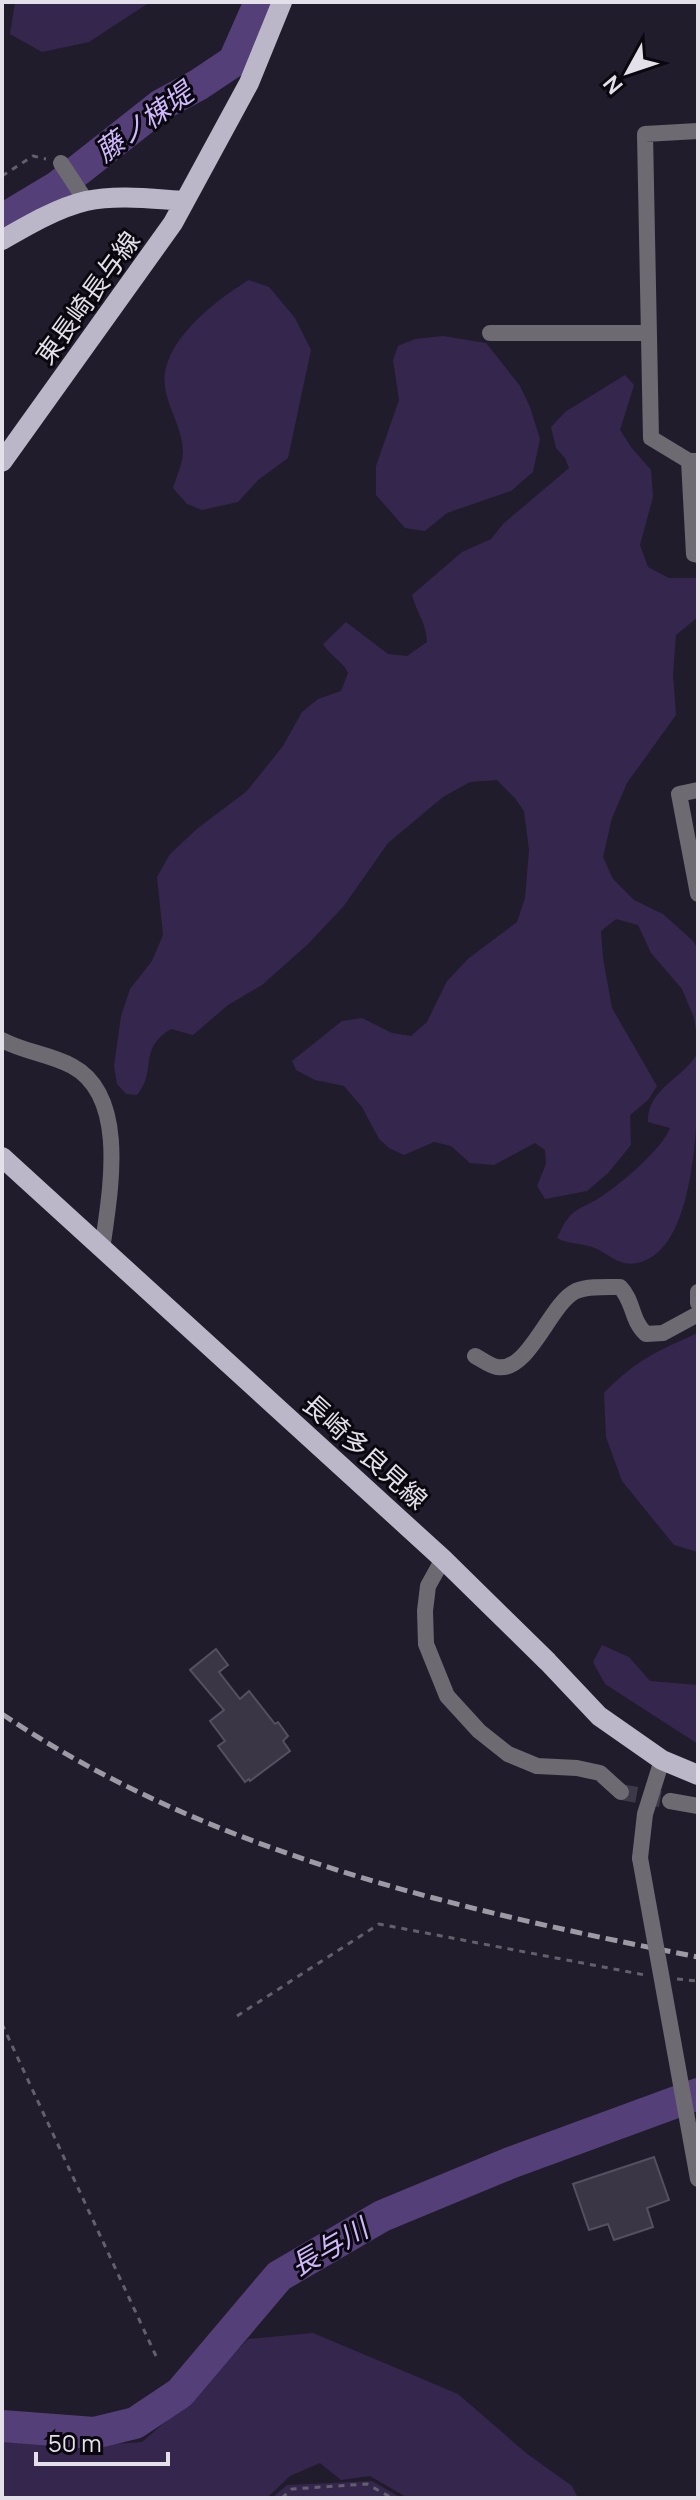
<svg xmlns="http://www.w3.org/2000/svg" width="700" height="2500" font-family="Manrope,'Noto Sans JP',sans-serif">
	<rect width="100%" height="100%" fill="#211c2b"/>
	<path fill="#35264e" d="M15 2H150L89 42 42 52 10 34Z
		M249 280 269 287 295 318 311 350 288 458 258 480 238 502 202 510 187 504 173 488C176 478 183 463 183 452 183 430 168 408 165 387 159 343 216 300 249 280Z
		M443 336 486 343 520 386 530 407 540 439 533 472 511 491 447 513 425 531 405 528 376 495V466L399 400 393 360 398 346 415 339Z
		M625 375 634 385 620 430 631 447 651 470 653 497 640 545 648 567 669 578H698V617L676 635 673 674 676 715 627 783 612 818 603 857 613 879 634 900 663 914 693 941 698 949V1044L694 1018 682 989 651 953 638 925 616 919 601 931 603 958 612 1008 657 1086 648 1100 630 1115 631 1145 608 1173 587 1191 545 1199 537 1186 546 1164 545 1150 535 1143 494 1165 470 1163 451 1146 434 1142 404 1155 389 1148 379 1139 362 1107 344 1086 315 1080 296 1070 292 1061 342 1021 362 1018 392 1033 411 1036 427 1022 447 981 469 958 517 922 525 898 529 850 524 811 514 797 497 780 470 782 443 797 388 843 343 907 307 945 262 985 228 1005 193 1035 171 1029C137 1049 158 1070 137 1095L126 1094 117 1084 114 1066 121 1016 130 989 152 961 163 935 157 877 170 854 198 828 247 791 283 746 302 712 318 699 341 691 348 673C343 661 330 656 323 644L346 622 388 654 407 656 427 642C426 621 417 614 412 595L462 552 491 539 503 524 569 468 565 458 556 448 551 427 565 412Z
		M698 1052C698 1102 700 1251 637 1263 618 1267 609 1253 592 1247 580 1243 568 1244 557 1238 561 1231 564 1222 570 1216 579 1206 592 1204 602 1196 622 1183 662 1149 670 1128L648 1122C647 1088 685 1078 698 1052Z
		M698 1333V1552L674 1545 622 1481 606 1437 604 1393C636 1360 657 1351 698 1333Z
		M602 1645 629 1657 650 1681 698 1685V1744L605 1684 593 1662Z
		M313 2333 458 2394 526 2453 572 2486 578 2498H408L370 2476 341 2480 320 2463 290 2476 267 2498H2V2442L85 2446 142 2442 186 2404 248 2339Z
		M372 2481 401 2498H272L287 2485Z"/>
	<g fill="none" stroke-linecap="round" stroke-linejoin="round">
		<path stroke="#543f79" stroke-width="32" d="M2 220 57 187 161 105 198 85 234 61 260 2
			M2 2426 94 2433 135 2423 180 2393 279 2276 382 2216 510 2163 698 2094"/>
	</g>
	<path fill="#3b3646" stroke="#555061" stroke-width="2" d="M216 1649 228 1665 219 1672 240 1699 249 1691 275 1724 278 1722 288 1736 283 1741 290 1751 250 1781 249 1779 245 1782 218 1746 225 1741 210 1721 224 1710 190 1670Z
		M654 2157 669 2200 647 2208 653 2227 614 2240 608 2224 589 2230 573 2184Z"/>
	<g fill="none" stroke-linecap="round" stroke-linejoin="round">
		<path stroke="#3e3948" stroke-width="16" stroke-dasharray="16 8" stroke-linecap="butt" d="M621 1792 670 1801"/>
		<path stroke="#635f6c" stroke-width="3" stroke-dasharray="6 6" stroke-linecap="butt" d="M2 176 33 156 46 159
			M677 1979 698 1981
			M237 2016 379 1924 645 1975
			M2 2024 156 2356
			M282 2498 292 2489 367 2484 392 2498"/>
		<path stroke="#6d6a72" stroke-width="16" d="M698 131 645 134 651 438 689 461H698
			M61 163 86 201
			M490 333H649
			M689 461 694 554 698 555
			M698 790 679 794 698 894
			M2 1040C24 1052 50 1054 72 1066 130 1097 109 1197 102 1250
			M698 1292V1303
			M475 1356C481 1359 490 1366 497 1367 529 1373 550 1303 576 1291 588 1286 607 1287 620 1287 634 1301 631 1321 646 1334L663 1333 698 1314
			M443 1559 428 1586 425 1611 426 1644 447 1696 479 1731 508 1754 537 1766 577 1768 600 1773 621 1792
			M670 1801 698 1806"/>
		<path stroke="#6d6a72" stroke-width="16" d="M640 1858 645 1814 662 1760"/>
		<path stroke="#bcb7c8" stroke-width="20" d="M2 240C28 225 57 208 86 201 118 194 153 199 185 201
			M2 462 173 223 249 83 282 2
			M2 1157 443 1559 548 1662 599 1716 662 1760 698 1775"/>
		<path stroke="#9d99a5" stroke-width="5" stroke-dasharray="12 6" stroke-linecap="butt" d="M2 1714C208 1853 458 1910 698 1957"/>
		<path stroke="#6d6a72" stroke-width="16" d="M640 1858 698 2179"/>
	</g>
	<g text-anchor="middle" stroke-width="6" stroke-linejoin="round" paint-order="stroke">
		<g font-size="26" fill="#e3e0ea" stroke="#0a080e">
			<text transform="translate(88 298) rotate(-54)" y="9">東長崎長与線</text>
			<text transform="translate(365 1452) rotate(42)" y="9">長崎多良見線</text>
		</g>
		<g font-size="28" font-style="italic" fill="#cfb7fe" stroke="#0a080e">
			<text transform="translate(144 122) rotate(-36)" y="10">藤ノ棟堤</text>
			<text transform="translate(329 2247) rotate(-30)" y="10">長与川</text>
		</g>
	</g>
	<rect width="700" height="2500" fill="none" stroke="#e3e0ea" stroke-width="8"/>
	<g transform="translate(628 72) rotate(230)" stroke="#0a080e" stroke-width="6" paint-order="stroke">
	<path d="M0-6L14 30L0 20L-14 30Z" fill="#e3e0ea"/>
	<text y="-12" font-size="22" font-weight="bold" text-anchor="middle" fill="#e3e0ea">N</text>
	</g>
	<path d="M36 2452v12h132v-12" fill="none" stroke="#e3e0ea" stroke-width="4"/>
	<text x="48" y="2452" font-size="24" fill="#e3e0ea" stroke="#0a080e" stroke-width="6" paint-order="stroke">50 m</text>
</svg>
